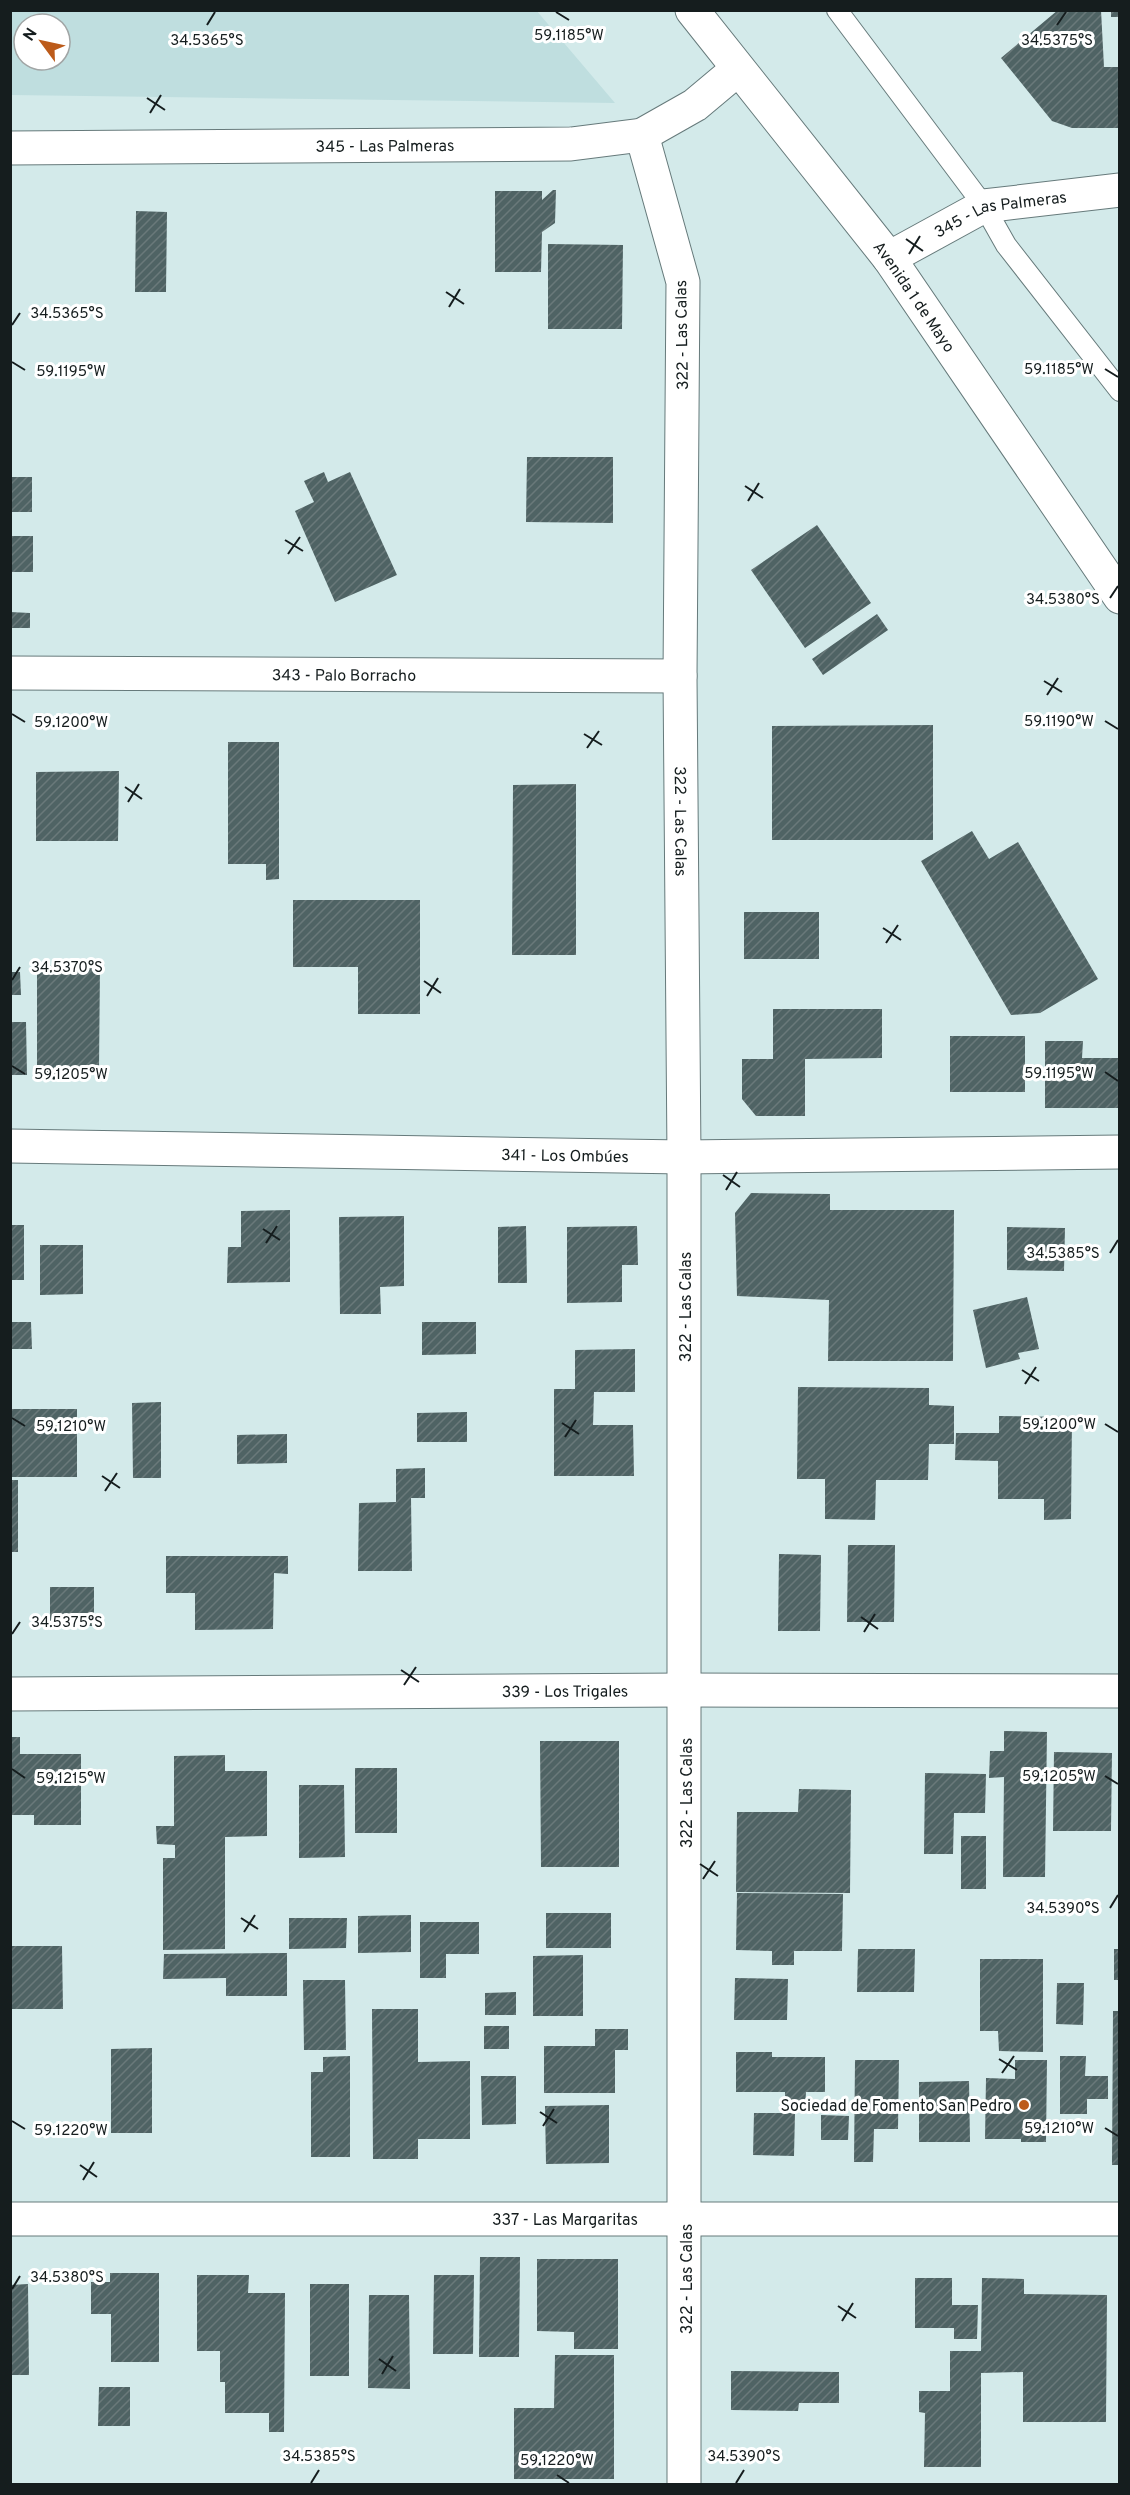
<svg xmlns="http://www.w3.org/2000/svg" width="1130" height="2495" font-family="Overpass,sans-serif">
	<defs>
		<pattern id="building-hatch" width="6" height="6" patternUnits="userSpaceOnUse" patternTransform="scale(1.5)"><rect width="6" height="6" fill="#4f6364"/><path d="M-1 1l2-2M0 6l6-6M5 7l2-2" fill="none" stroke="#6a797a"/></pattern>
	</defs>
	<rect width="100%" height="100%" fill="#d3eaea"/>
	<path fill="#bfdedf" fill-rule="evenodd" d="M536 10 615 103 11 95V11ZM24 24H60V60H24Z"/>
	<path fill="url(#building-hatch)" d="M1058 10H1101L1104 67H1119V128H1072L1052 121 1001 58Z
		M1111 10H1119V17H1111Z
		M553 190H556L555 223 542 232 541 272H495V191H542V200Z
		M136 211 167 212 166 292H135Z
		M548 244 623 245 622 329H548Z
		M527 457H613V523L526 522Z
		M324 472 328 482 350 472 397 575 335 602 295 511 314 502 304 481Z
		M10 477H32V512H10Z
		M817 525 871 603 805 648 751 570Z
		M10 536H33V572H10Z
		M10 612 30 613V628H10Z
		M877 614 888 630 823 675 812 659Z
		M933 725V840H772V726Z
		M228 742H279V879L266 880V864H228Z
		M119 771 118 841H36V772Z
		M576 784V955H512L513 785Z
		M972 831 989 859 1018 842 1098 979 1040 1013 1011 1015 921 861Z
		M293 900H420V1014H358V967H293Z
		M744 912H819V959H744Z
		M100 965 99 1070 75 1071V1080H37V966Z
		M10 972H20L21 995H10Z
		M773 1009H882V1058L805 1059V1116H756L742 1099V1059H773Z
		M10 1022H26L27 1075H10Z
		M950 1036H1025V1092H950Z
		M1045 1041H1083L1082 1058H1119V1108H1045Z
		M751 1193 830 1194V1210H954L953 1361H828L829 1300 737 1296 735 1213Z
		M290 1210V1282L227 1283 228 1247H241V1211Z
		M404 1216V1286L380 1287 381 1314H340L339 1217Z
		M10 1225H24V1280H10Z
		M526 1226 527 1283H498V1227Z
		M637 1226 638 1265H622V1302L567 1303V1227Z
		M1007 1227 1065 1228 1064 1271 1007 1270Z
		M40 1245H83V1294L40 1295Z
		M1027 1297 1039 1349 1018 1353 1020 1359 986 1368 973 1310Z
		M10 1322H31L32 1349H10Z
		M422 1322H476V1354L422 1355Z
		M635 1349V1392H594L593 1425H633L634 1476H554V1389H575V1350Z
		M798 1387 929 1388V1405L954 1406V1444H929L928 1480H876L875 1520 825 1519V1479H797Z
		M161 1402V1478H133L132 1403Z
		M10 1409H77V1477H10Z
		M467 1412V1442H417V1413Z
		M999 1416 1072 1417 1071 1519 1044 1520V1499H998V1461L955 1460 956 1433H999Z
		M287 1434V1463L237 1464V1435Z
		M425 1468V1498H411L412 1571H358L359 1503 396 1502V1469Z
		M10 1480H18V1552H10Z
		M848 1545H895L894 1622H847Z
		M779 1554 821 1555 820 1631H778Z
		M166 1556H288V1574L274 1573 273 1629 195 1630V1593H166Z
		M50 1587H94V1626H50Z
		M1004 1731 1047 1732 1045 1877H1003L1004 1777 989 1778 990 1751H1004Z
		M10 1737H20V1754H81V1825H34V1815H10Z
		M540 1741H619V1867H541Z
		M1054 1752 1112 1753 1111 1831H1053Z
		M225 1755V1771H267V1836L225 1837V1949L163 1950V1858H175V1845L157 1844 156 1826H174V1756Z
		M355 1768H397V1833H355Z
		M925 1773 986 1774 985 1813H954L953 1854H924Z
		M299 1785H344L345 1857 299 1858Z
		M799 1789 851 1790 850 1893 736 1892 737 1812H798Z
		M961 1836H986V1889H961Z
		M737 1893 843 1894 842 1951H794V1965H772V1951L736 1950Z
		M546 1913H611V1948H546Z
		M411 1915V1952L358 1953V1916Z
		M289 1918H347L346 1948 289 1949Z
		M420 1922H479V1954H446V1978H420Z
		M10 1946H62L63 2009H10Z
		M858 1949H915L914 1992H857Z
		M1114 1949H1119V1980H1114Z
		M287 1953V1996H226V1978L163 1979 164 1954Z
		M583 1955V2016H533V1956Z
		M980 1959H1043V2052L999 2051 998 2031H980Z
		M735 1978 788 1979 787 2020H734Z
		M303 1980H345L346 2050H304Z
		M1057 1983H1084L1083 2025 1056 2024Z
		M516 1992V2015H485V1993Z
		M372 2009H418V2062L470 2061V2139H418V2159H373Z
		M1113 2011H1119V2165H1112Z
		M484 2026H509V2049H484Z
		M595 2029H628V2050H615V2093H544V2046H595Z
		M152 2048V2133H111V2049Z
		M736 2052H772V2057H825V2092H806L805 2107H785V2092H736Z
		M350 2056V2157H311V2072H323V2057Z
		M1060 2056H1086L1085 2076H1108V2099H1087V2114H1060Z
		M855 2060H899L898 2129H874L873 2162H854Z
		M1015 2060H1047L1046 2142H1021V2139H985L986 2078 1015 2079Z
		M481 2076H516V2124L482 2125Z
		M969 2081 970 2142H919V2082Z
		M609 2105V2163L546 2164 545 2106Z
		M754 2113H795L794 2156 753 2155Z
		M821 2115 849 2116 848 2140H821Z
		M480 2257H520L519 2357H479Z
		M537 2259H618V2349H574V2332L537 2331Z
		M110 2273H159V2362H111V2314H91V2282H110Z
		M197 2275H249L248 2293H285L284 2432H269V2413H225V2382H220V2351H197Z
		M434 2275H474L473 2354H433Z
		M915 2278H952V2305H978L977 2339H954V2328H915Z
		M982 2278 1024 2279V2294L1107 2295 1106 2422H1023V2372L981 2373V2467H924L925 2413 919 2412V2391H950V2351H981Z
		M28 2284 29 2375H10V2285Z
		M310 2284H349V2376H310Z
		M369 2295H409L410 2389 368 2388Z
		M555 2355H614V2479H514V2408H554Z
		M731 2371 839 2372V2403H799L798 2411 731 2410Z
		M99 2387H130V2426H98Z"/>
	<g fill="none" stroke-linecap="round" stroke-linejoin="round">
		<g stroke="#667a7b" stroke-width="22">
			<path id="service" d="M837 10 984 206 1006 245 1120 391"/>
		</g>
		<g stroke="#667a7b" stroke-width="35">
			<g id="minor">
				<path id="s1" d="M642 135 683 282 680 676 684 1157V2484"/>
				<path id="s2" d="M10 148 571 144 642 135 695 105 738 69"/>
				<path id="s3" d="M889 258 984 206 1120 190"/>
				<path id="s4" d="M10 673 680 676"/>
				<path id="s5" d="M10 1146 684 1157 1120 1152"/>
				<path id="s6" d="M10 1694 686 1690 1120 1691"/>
				<path id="s7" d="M10 2219H1120"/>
			</g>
		</g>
		<g stroke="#667a7b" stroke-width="35">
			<g id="secondary">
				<path id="s8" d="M692 10 889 258 1120 597"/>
			</g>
		</g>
		<use href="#service" stroke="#fff" stroke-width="20"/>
		<use href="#minor" stroke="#fff" stroke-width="33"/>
		<use href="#secondary" stroke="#fff" stroke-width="33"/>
	</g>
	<path fill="none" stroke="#151d1e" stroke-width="2" d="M556 12 569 20M207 25 215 12M1057 25 1066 12M147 98 165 110M150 113 161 95M906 239 923 251M909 254 920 236M446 292 464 304M449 307 460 289M12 325 20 313M12 362 25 370M1105 369 1118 377M745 486 763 498M748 501 759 483M285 540 303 551M288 554 300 537M1110 598 1118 586M1044 681 1062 692M1047 695 1058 678M12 714 25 722M1105 721 1118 729M584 734 602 745M587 748 599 731M125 787 142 799M128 802 139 784M883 928 901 940M886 943 898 925M12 980 20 967M424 981 441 993M427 996 438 978M12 1066 25 1074M1105 1072 1118 1081M723 1175 740 1187M726 1190 737 1172M263 1229 280 1240M266 1243 277 1226M1110 1253 1118 1240M1022 1370 1039 1381M1025 1384 1036 1367M12 1418 25 1426M562 1423 579 1434M1105 1424 1118 1432M565 1437 576 1420M102 1476 120 1488M105 1491 117 1473M861 1617 878 1629M864 1632 875 1614M12 1634 20 1622M401 1670 419 1682M404 1685 416 1667M12 1769 25 1778M1105 1776 1118 1784M700 1864 718 1876M703 1879 715 1861M1110 1908 1118 1895M241 1918 258 1929M244 1932 255 1915M999 2059 1017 2070M1002 2073 1014 2056M540 2112 557 2123M12 2121 25 2129M543 2126 554 2109M1105 2128 1118 2136M80 2165 97 2177M83 2180 94 2162M12 2289 20 2276M838 2306 856 2318M842 2321 853 2303M379 2359 396 2371M382 2374 393 2356M557 2475 569 2483M311 2483 319 2470M736 2483 744 2470"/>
	<circle fill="#bc5b1a" stroke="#fff" stroke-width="2" cx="1024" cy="2105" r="6"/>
	<g text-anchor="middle" stroke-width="6" stroke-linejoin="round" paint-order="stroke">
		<g font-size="16" fill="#151d1e" stroke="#fff">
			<text dy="6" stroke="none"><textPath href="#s2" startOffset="375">345 - Las Palmeras</textPath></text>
			<text dy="6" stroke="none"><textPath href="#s3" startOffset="122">345 - Las Palmeras</textPath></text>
			<text dy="6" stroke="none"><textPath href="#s8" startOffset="363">Avenida 1 de Mayo</textPath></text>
			<text transform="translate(681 335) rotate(-91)" y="6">322 - Las Calas</text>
			<text dy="6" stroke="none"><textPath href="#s4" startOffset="334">343 - Palo Borracho</textPath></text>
			<text dy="6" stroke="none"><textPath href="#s1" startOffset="692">322 - Las Calas</textPath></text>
			<text dy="6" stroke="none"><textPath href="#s5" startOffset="555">341 - Los Ombúes</textPath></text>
			<text transform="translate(685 1307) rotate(-90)" y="6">322 - Las Calas</text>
			<text dy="6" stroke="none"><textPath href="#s6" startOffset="555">339 - Los Trigales</textPath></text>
			<text transform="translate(686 1793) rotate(-90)" y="6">322 - Las Calas</text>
			<text dy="6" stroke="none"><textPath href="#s7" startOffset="555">337 - Las Margaritas</textPath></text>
			<text transform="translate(686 2279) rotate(-90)" y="6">322 - Las Calas</text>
		</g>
		<g font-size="16" fill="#151d1e" stroke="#fff" text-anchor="end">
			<text x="1012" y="2111">Sociedad de Fomento San Pedro</text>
		</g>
	</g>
	<g font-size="15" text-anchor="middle" fill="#151d1e" stroke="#fff" stroke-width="6" stroke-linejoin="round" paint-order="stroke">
		<text x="569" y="40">59.1185°W</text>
		<text x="1057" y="45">34.5375°S</text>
		<text x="207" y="45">34.5365°S</text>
		<text x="67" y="318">34.5365°S</text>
		<text x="1059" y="374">59.1185°W</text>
		<text x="71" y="376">59.1195°W</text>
		<text x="1063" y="604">34.5380°S</text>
		<text x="1059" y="726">59.1190°W</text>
		<text x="71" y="727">59.1200°W</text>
		<text x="67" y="972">34.5370°S</text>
		<text x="1059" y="1078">59.1195°W</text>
		<text x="71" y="1079">59.1205°W</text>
		<text x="1063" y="1258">34.5385°S</text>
		<text x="1059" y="1429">59.1200°W</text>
		<text x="71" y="1431">59.1210°W</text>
		<text x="67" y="1627">34.5375°S</text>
		<text x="1059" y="1781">59.1205°W</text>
		<text x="71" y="1783">59.1215°W</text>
		<text x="1063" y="1913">34.5390°S</text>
		<text x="1059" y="2133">59.1210°W</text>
		<text x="71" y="2135">59.1220°W</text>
		<text x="67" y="2282">34.5380°S</text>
		<text x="319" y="2461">34.5385°S</text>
		<text x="744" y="2461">34.5390°S</text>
		<text x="557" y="2465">59.1220°W</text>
	</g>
	<rect width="1130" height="2495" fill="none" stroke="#151d1e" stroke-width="24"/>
	<g transform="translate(42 42) rotate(303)"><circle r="28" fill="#ffffff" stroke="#a1a5a5" stroke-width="1.5"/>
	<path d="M0-4.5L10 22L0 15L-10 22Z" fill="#bc5b1a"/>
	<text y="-9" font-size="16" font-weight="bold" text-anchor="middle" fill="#151d1e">N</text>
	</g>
</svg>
